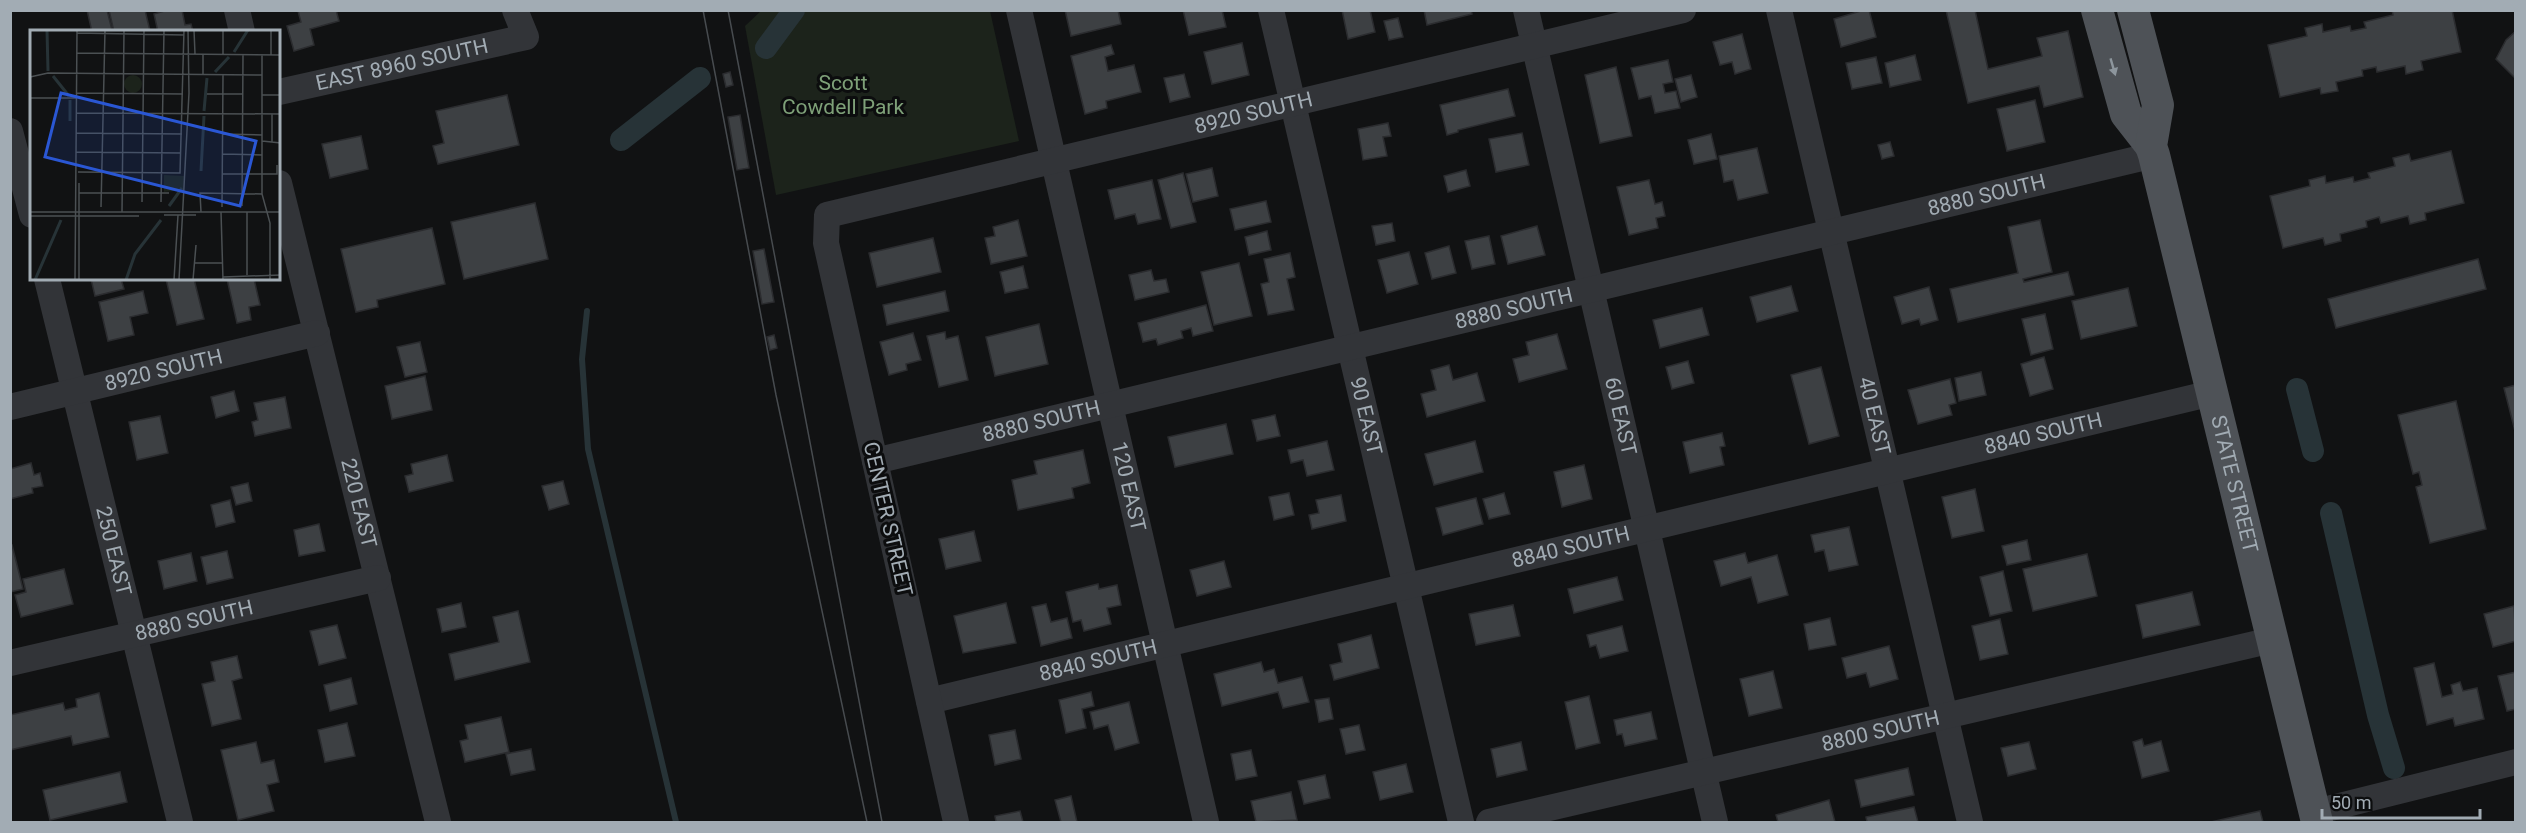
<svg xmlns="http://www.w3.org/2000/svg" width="2526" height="833" font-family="Roboto,sans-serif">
	<rect width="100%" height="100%" fill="#111213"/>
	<path fill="#1c231b" d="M762 10 990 11 1019 141 776 195 745 26Z"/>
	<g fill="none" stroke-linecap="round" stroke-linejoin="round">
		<path stroke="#273337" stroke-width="6" d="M587 311 582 359 588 449 676 822"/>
		<path stroke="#273337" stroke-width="22" d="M766 48 794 10
			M621 140 700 78
			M2297 389 2313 451
			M2331 513 2378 715 2394 768"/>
	</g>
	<path fill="#3d4043" stroke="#2b2c2f" stroke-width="1.5" d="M87 10H107L112 30 92 32Z
		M109 10H145L150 31 114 32Z
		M168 10H182L185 25 191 24 193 32H158L154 14Z
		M336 10 339 21 310 29 314 45 294 51 287 26 301 22 298 11Z
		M1065 10H1118L1121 24 1071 36Z
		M1183 10H1222L1226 27 1189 35Z
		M1342 10H1370L1375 32 1348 39Z
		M1424 10H1471L1472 14 1427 25Z
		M1864 10H1869L1876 37 1841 47 1834 19Z
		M1946 10H1975L1988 69 2042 56 2037 38 2068 31 2083 97 2044 107 2039 86 1968 103Z
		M2392 10H2452L2461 52 2421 61 2423 70 2406 74 2405 66 2377 72 2376 67 2362 70 2363 76 2336 82 2338 91 2321 94 2320 88 2280 97 2268 45 2307 36 2305 28 2322 24 2323 32 2350 26 2351 31 2366 28 2364 22 2393 15Z
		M1398 18 1403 37 1389 40 1384 21Z
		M2516 31V79L2496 59 2506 40Z
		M1742 34 1751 69 1735 74 1732 62 1720 65 1713 42Z
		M1242 43 1249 75 1212 84 1204 52Z
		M1111 45 1114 54 1105 57 1108 71 1134 65 1141 92 1106 101 1107 108 1085 114 1071 56Z
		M1915 55 1921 80 1890 87 1885 63Z
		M1876 57 1882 83 1852 89 1846 63Z
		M1668 60 1673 82 1663 84 1665 93 1676 91 1680 108 1655 113 1651 96 1639 99 1631 68Z
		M1616 67 1632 136 1600 143 1585 75Z
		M730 72 733 85 726 87 723 74Z
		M1184 74 1190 97 1170 102 1164 78Z
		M1691 75 1697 97 1681 102 1675 79Z
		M1508 89 1515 116 1458 130V132L1447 135 1440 105Z
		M507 95 519 145 438 164 433 146 444 143 436 111Z
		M2035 100 2045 142 2007 151 1997 109Z
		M740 115 749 168 737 170 728 117Z
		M1388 123 1391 136 1383 137 1387 156 1363 160 1358 129Z
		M1522 133 1529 165 1496 172 1489 139Z
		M1711 134 1717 159 1694 164 1688 140Z
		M361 136 368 169 330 178 322 144Z
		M1890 142 1894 156 1882 159 1878 145Z
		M1757 148 1768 193 1738 200 1733 180 1724 182 1719 156Z
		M2451 151 2464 203 2425 213 2426 220 2410 224 2408 216 2381 223 2379 217 2366 221 2367 227 2340 234 2341 241 2325 245 2323 238 2283 248 2270 196 2310 186 2309 180 2325 176 2326 183 2353 177 2354 182 2370 178 2368 173 2395 166 2393 158 2409 154 2411 161Z
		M1212 168 1218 196 1193 202 1186 174Z
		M1466 170 1470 186 1448 192 1444 176Z
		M1183 173 1196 222 1171 228 1158 180Z
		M1152 180 1161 219 1138 224 1135 214 1115 219 1108 190Z
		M1649 180 1655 204 1662 202 1665 216 1656 218 1658 228 1629 235 1617 187Z
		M1266 201 1271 222 1235 230 1230 209Z
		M535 203 548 259 464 279 451 222Z
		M1018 220 1027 256 991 264 985 238 995 236 993 227Z
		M2040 220 2052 272 2023 279 2024 282 2068 272 2074 295 1958 322 1950 289 2018 273 2008 227Z
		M1392 223 1395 241 1376 245 1372 226Z
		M1537 226 1545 255 1508 264 1501 236Z
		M432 228 445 284 377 300 378 307 356 312 341 249Z
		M1267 231 1271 250 1249 255 1245 237Z
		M1489 236 1495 264 1472 269 1465 241Z
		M933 238 941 272 877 287 869 253Z
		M1449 246 1456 273 1432 279 1425 253Z
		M764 249 774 302 762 304 753 251Z
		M1409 252 1418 284 1387 293 1378 260Z
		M1290 253 1295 277 1287 279 1294 310 1268 315 1261 284 1269 282 1264 259Z
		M2478 259 2486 289 2336 328 2328 299Z
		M1239 263 1252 316 1214 325 1201 272Z
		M1023 266 1028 288 1005 293 1000 272Z
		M1151 270 1154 281 1166 279 1169 292 1135 300 1129 275Z
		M91 279H121L124 289 95 296Z
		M166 279H194L204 319 177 325Z
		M227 279H254L260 305 249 307 251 320 237 323Z
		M1791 286 1798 311 1757 322 1750 297Z
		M1929 287 1938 320 1921 325 1919 319 1902 324 1894 297Z
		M2128 288 2137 326 2081 339 2072 301Z
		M143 291 148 313 130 317 134 335 108 341 99 302Z
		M945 291 949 311 887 325 883 305Z
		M1206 305 1213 331 1193 336 1191 328 1181 331 1183 338 1158 345 1156 339 1143 342 1138 323Z
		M1702 308 1709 335 1660 348 1653 320Z
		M2045 314 2053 349 2031 355 2022 319Z
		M1039 324 1048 364 995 376 986 337Z
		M945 332 946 339 958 336 968 380 939 387 927 336Z
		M913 333 921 360 906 364 907 370 889 375 880 342Z
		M1557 334 1567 369 1519 382 1513 359 1529 355 1526 342Z
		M774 335 777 348 770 350 767 337Z
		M420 342 427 372 405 377 397 347Z
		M2044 357 2053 389 2030 396 2021 364Z
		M1688 361 1694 383 1672 389 1666 367Z
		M1449 365 1453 380 1477 373 1485 401 1427 417 1421 394 1436 390 1431 370Z
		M1821 367 1839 436 1809 444 1791 375Z
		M1981 372 1986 395 1959 401 1955 378Z
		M425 376 432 410 392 419 385 386Z
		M1950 379 1956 403 1949 405 1952 415 1918 424 1908 390Z
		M2516 385V435L2504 388Z
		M234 391 239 411 216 418 211 397Z
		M285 397 291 428 255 436 252 422 258 420 254 403Z
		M2456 401 2486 529 2430 543 2416 487 2422 485 2419 472 2413 474 2398 415Z
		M1275 415 1280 436 1257 441 1252 420Z
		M160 416 168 453 137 460 129 422Z
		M1226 424 1233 454 1175 467 1168 437Z
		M1722 433 1725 446 1720 447 1724 465 1690 473 1683 442Z
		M1327 441 1334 470 1307 476 1303 460 1291 463 1288 450Z
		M1475 441 1483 472 1434 485 1425 454Z
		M1083 450 1090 483 1072 488 1074 498 1018 510 1012 480 1037 474 1034 461Z
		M447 455 453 481 409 492 405 476 413 474 411 464Z
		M31 463 34 475 40 473 43 486 32 488 33 493 10 499V469Z
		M1584 465 1592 499 1562 507 1554 472Z
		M563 481 569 504 549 510 542 486Z
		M248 483 252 501 236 505 231 487Z
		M1975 489 1984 531 1952 538 1942 497Z
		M1289 493 1294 515 1274 520 1269 497Z
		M1504 493 1510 514 1489 519 1483 499Z
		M1341 495 1346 521 1312 529 1309 515 1319 513 1316 500Z
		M1476 498 1483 524 1443 535 1436 508Z
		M230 500 235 522 216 527 211 505Z
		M319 524 325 551 299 556 294 530Z
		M1849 527 1858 565 1829 571 1824 550 1815 552 1811 535Z
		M974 531 981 561 946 569 939 539Z
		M2027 540 2031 560 2007 565 2002 546Z
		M12 545 23 589 10 592V546Z
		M227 551 233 578 207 584 201 557Z
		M191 553 197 581 164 589 158 561Z
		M1745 553 1748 563 1777 555 1788 595 1758 603 1751 577 1721 586 1714 561Z
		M2087 554 2097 596 2033 611 2023 569Z
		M1224 561 1231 587 1197 596 1190 570Z
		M64 569 73 604 21 617 15 595 26 592 23 579Z
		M2003 571 2012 611 1990 616 1980 577Z
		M1617 577 1623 600 1574 613 1568 589Z
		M1098 584 1099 589 1117 585 1121 605 1107 608 1111 624 1084 631 1081 620 1073 622 1066 592Z
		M2192 592 2200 625 2143 638 2136 605Z
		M461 603 466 627 442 632 437 609Z
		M1006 603 1016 643 963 653 954 616Z
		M1046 604 1051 622 1067 618 1072 638 1041 646 1032 607Z
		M1513 605 1520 636 1476 645 1469 614Z
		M2514 606 2516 641 2493 647 2484 614Z
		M518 611 530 662 455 680 449 654 499 642 493 617Z
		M1830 618 1836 645 1809 650 1804 624Z
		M2000 619 2008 654 1980 660 1972 626Z
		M337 625 346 658 319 665 310 631Z
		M1622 626 1628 651 1600 658 1596 645 1590 647 1587 635Z
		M1371 635 1379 668 1334 680 1330 665 1342 662 1338 644Z
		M1889 646 1898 679 1870 687 1866 673 1847 678 1842 658Z
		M237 656 242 678 232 681 241 719 212 726 202 684 215 681 211 662Z
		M1261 662 1264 672 1274 669 1278 683 1302 677 1309 702 1283 708 1278 692 1222 706 1214 674Z
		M2434 663 2442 697 2453 694 2451 685 2460 682 2463 691 2477 688 2484 719 2455 726 2453 718 2427 725 2414 668Z
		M1773 671 1782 708 1749 716 1740 679Z
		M2516 672V709L2507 711 2498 676Z
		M351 678 357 704 330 711 324 685Z
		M1091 692 1094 706 1082 709 1086 728 1066 733 1059 700Z
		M99 693 109 737 73 745 71 736 10 750V715L63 703 65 710 77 707 76 699Z
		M1589 696 1600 743 1576 749 1565 702Z
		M1329 698 1333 719 1319 722 1315 700Z
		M1129 702 1139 743 1115 750 1108 725 1094 729 1090 712Z
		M1651 712 1657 739 1625 746 1622 734 1617 735 1614 720Z
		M501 717 509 752 465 762 460 741 468 739 465 725Z
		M347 723 355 756 325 762 318 730Z
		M1359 725 1365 750 1346 754 1340 729Z
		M1015 730 1021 759 995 765 989 735Z
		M2142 739 2144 746 2161 741 2169 771 2142 778 2133 742Z
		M256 742 261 763 274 760 279 782 267 785 274 811 238 820 221 750Z
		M1521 742 1527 770 1497 777 1491 749Z
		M2029 742 2036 769 2008 776 2001 748Z
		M531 749 535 770 511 775 506 754Z
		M1251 750 1257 776 1236 780 1231 754Z
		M1406 764 1413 792 1380 800 1373 772Z
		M1908 768 1914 795 1861 807 1855 780Z
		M120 772 127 802 50 820 43 790Z
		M1325 775 1330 798 1304 804 1298 781Z
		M1291 792 1297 820 1256 822 1251 801Z
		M1071 796 1077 822H1061L1055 800Z
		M1829 800 1835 822H1778L1776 815Z
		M1914 807 1918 822H1867L1866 817Z
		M1020 811 1023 822H996L995 816Z
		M2260 811 2263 822H2211Z"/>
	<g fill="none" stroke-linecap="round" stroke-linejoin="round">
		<g stroke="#323438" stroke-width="26">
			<path d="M237 10 242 32"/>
			<path id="s1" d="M1019 10 1206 822"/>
			<path id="s2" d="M1271 10 1461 822"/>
			<path id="s3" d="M1526 10 1715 822"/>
			<path id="s4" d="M1779 10 1970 822"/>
			<path id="s5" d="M279 92 526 37 515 10"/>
			<path d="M10 131 32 215"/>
			<path id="s6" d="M279 183 438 822"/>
			<path id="s7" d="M47 279 180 822"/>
			<path id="s8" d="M10 407 317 333"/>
			<path id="s9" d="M875 461 2154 155"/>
			<path id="s10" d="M10 663 378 578"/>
			<path id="s11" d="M929 701 2212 393"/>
			<path d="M2315 812 2516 762"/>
			<path id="s12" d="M956 822 826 243 827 215 1683 10"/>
			<path id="s13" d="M1489 822 2272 640"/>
		</g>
		<g stroke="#4e5257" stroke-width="32">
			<path d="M2097 10 2126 114 2151 146"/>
			<path id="s14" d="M2133 10 2158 105 2151 146 2154 155 2317 822"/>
		</g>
		<path stroke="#474b4f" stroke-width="1.5" d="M703 10 776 395 867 822
			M728 10 882 822"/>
	</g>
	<defs><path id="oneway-solid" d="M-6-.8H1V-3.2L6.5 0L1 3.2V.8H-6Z" transform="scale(1.5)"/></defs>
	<use fill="#8d969d" href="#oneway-solid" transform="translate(2113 67) rotate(74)"/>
	<g text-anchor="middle" stroke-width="6" stroke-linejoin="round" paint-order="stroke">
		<g font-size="21" fill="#a2acb4" stroke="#0c0d0e">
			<text dy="7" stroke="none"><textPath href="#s5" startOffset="126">EAST 8960 SOUTH</textPath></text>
			<text dy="7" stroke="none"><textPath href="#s12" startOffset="1060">8920 SOUTH</textPath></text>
			<text dy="7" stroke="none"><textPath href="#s9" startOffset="1143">8880 SOUTH</textPath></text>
			<text dy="7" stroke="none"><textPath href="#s9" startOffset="657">8880 SOUTH</textPath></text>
			<text dy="7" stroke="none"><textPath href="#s8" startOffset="158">8920 SOUTH</textPath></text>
			<text dy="7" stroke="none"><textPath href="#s2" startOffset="417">90 EAST</textPath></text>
			<text dy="7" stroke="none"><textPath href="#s4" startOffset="417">40 EAST</textPath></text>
			<text dy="7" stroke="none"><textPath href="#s3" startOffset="417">60 EAST</textPath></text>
			<text dy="7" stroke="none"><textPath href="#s9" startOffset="171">8880 SOUTH</textPath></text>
			<text dy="7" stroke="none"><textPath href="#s11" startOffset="1146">8840 SOUTH</textPath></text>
			<text dy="7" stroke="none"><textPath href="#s14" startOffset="488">STATE STREET</textPath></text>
			<text dy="7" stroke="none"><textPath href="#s1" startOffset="489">120 EAST</textPath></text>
			<text dy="7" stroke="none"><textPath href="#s6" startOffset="330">220 EAST</textPath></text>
			<text transform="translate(888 519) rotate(77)" y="7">CENTER STREET</text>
			<text dy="7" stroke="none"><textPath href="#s11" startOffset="660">8840 SOUTH</textPath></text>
			<text dy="7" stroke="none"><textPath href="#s7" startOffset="280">250 EAST</textPath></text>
			<text dy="7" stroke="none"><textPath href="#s10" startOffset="189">8880 SOUTH</textPath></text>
			<text dy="7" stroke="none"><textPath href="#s11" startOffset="174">8840 SOUTH</textPath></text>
			<text dy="7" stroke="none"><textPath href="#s13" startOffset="402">8800 SOUTH</textPath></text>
		</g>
		<g font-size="21" fill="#7ea078" stroke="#0c0d0e">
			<text x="843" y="90">Scott<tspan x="843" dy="24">Cowdell Park</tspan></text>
		</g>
	</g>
	<g transform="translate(30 30)">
		<rect width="250" height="250" fill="#111213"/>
		<path d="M94 54a9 9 0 1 1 18 0a9 9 0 1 1-18 0ZM134 145 154 146 153 160 134 162Z" fill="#1c231b"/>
		<path fill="none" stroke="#273337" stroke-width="3" d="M17 0 18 41M204 22 218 0M185 42 199 27M23 46 39 66M174 81 177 48M40 91V70M171 141 174 86M139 176 152 158M5 250 31 190M96 250 105 224 131 190"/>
		<path fill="none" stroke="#4b5053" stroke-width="1.5" d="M164 0 165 24M241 0V25M47 3 154 5M47 23 251 25M193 24V0M232 25V164L240 193V250M173 44V24M0 47 18 43 232 45M47 63 153 64M177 64H212M232 65H251M0 68H47M47 83 251 84M242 84V112M46 103 152 104M192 104 232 105M232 111 251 113M46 122 151 123M192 124 232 125M48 142 150 143 154 0M192 144H247V135M49 163H139M112 172 114 0M131 172 134 0M212 176 213 25M71 177 75 0M192 177 193 45M0 182H251M92 182 94 0M171 182 170 163 232 164M191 182 193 250M134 185H166M0 186H109M164 233H192M217 245V182M193 247 251 245M45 250 47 0M49 250V153M144 250 148 185M149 250 159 63 158 0M163 250 166 215"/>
		<path fill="#2a57d4" fill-opacity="0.15" stroke="#2a57d4" stroke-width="3" d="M31 63 226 111 210 176 15 127Z"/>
		<rect width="250" height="250" fill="none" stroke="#a2acb4" stroke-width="3"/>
	</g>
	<rect width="2526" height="833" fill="none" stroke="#a2acb4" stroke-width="24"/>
	<path d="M2322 809v9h158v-9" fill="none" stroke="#a2acb4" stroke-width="3"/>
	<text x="2331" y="809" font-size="18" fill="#a2acb4" stroke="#0c0d0e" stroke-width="4.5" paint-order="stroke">50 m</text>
</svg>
